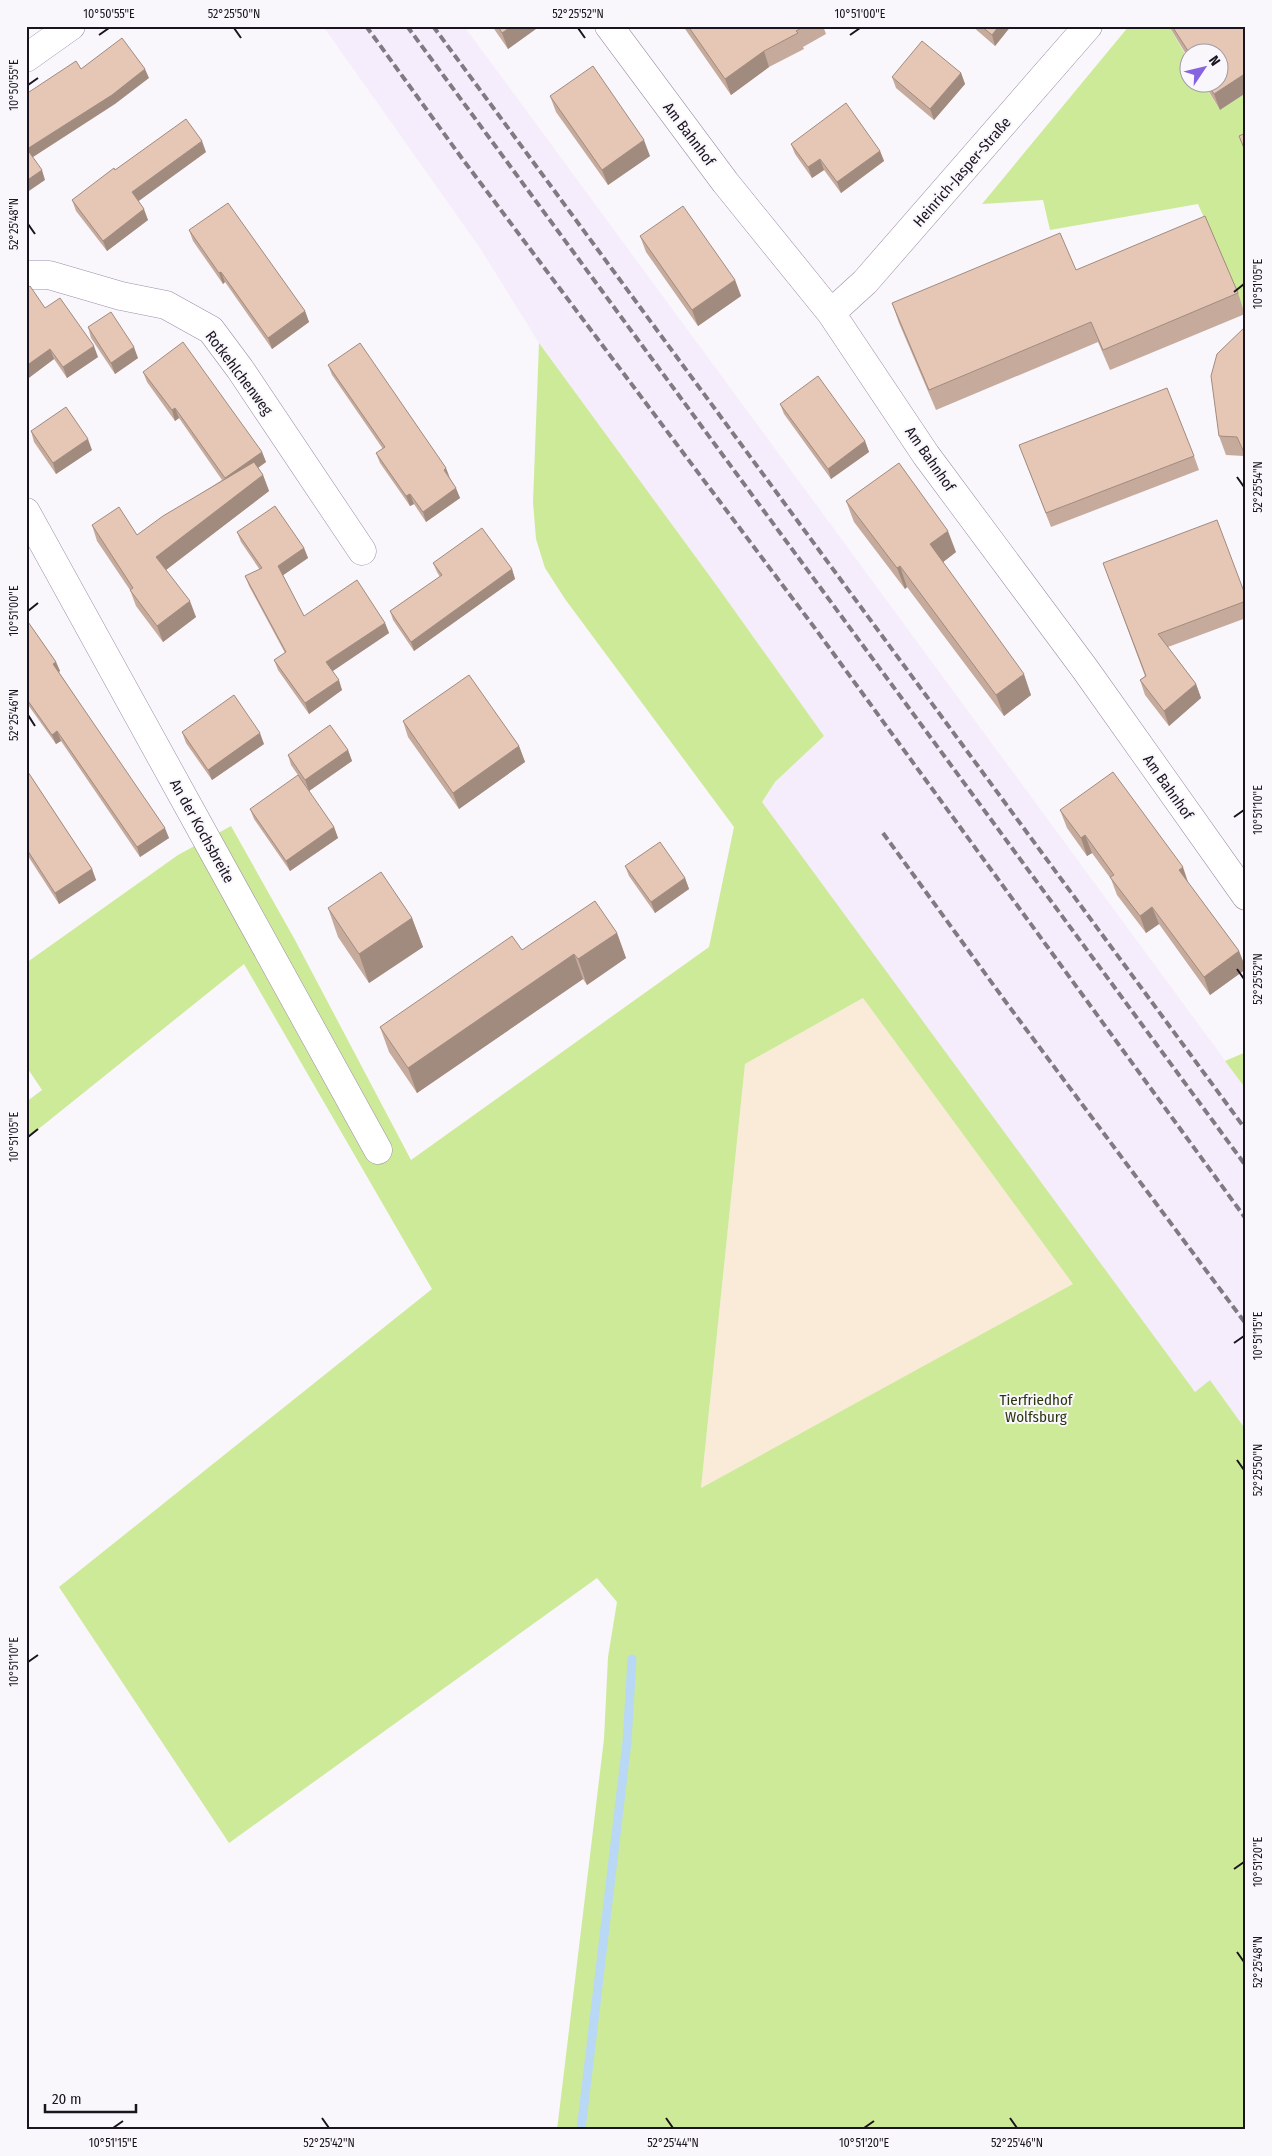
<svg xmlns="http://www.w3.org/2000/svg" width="1272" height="2156" font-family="'Fira Sans Condensed',sans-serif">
	<rect width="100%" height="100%" fill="#f9f6fc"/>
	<path fill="#f5edfb" d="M323 26H464L1246 1089V1430L1210 1380 1195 1393 761 802 775 782 824 736 717 586 539 343 480 248Z"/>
	<path fill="#f9ebd8" d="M863 998 1074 1284 701 1488 745 1064Z"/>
	<path fill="#cdea98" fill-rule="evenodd" d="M1129 26H1169L1189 61 1190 82 1203 83 1220 110 1243 95 1246 100V314L1198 204 1050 230 1043 200 982 204Z
		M539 343 717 586 824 736 775 782 762 802 1195 1392 1210 1380 1246 1430V2130H557L604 1739 608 1657 617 1602 597 1578 229 1843 59 1587 432 1289 244 964 26 1139V1102L42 1090 26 1066V963L178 855 231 826 295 940 411 1160 709 947 734 827 565 599 545 568 536 539 533 502ZM863 998 1073 1284 701 1488 745 1064Z
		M1246 1052V1089L1225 1061Z"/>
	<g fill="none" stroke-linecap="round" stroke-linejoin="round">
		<path stroke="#b9d8f5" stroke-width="9" d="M581 2130 627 1742 632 1659"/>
		<g stroke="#9d8da9" stroke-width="29">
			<path id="minor" d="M609 26 725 182 831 313 926 455 1085 669 1246 896
				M26 58 71 26
				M26 275H49L121 296 166 305 211 330 240 369 362 551
				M831 313 865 282 1088 26
				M26 512 378 1150"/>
		</g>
		<use href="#minor" stroke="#fff" stroke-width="28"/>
		<path stroke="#807b83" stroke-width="4" stroke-dasharray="8 4" stroke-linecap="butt" d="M366 26 461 157 817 631 1246 1219
			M407 26 1246 1166
			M433 26 1246 1130
			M883 833 1008 1005 1246 1324"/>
	</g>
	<path fill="#c6ab9c" d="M492 26H540L508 49Z
		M683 26H823L826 34 803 47 804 49 769 67 731 95Z
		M972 26H1011L995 46Z
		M1169 26H1246L1220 110 1203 82H1220L1190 52V61Z
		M961 73 965 84 934 120 896 88 892 77Z
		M550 96 650 156 608 185 556 112Z
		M791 144 880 151 884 161 841 193 824 170 812 178 795 154Z
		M206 152 138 201 148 220 107 251 76 211 72 200 115 170Z
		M189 230 305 311 309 322 272 349 225 282 223 284 193 241Z
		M640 236 735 280 741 296 698 326 646 252Z
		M1076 270 1238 293 1245 314 1110 370 1098 342 936 410 899 323 892 303Z
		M45 308 98 357 67 378 54 359 26 380Z
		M1246 326V460L1244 456 1226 455 1219 436Z
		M88 327 138 358 115 374 91 338Z
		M328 365 450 478 460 498 426 522 414 504 410 506 380 463 376 453 383 449 332 375Z
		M143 372 262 452 266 462 258 468 263 475 269 491 166 570 196 617 163 642 136 606 130 590 97 541 92 525 137 535 222 480 179 418 175 421 147 382Z
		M780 404 865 441 869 452 831 479 784 414Z
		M31 431 92 450 56 474 34 442Z
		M1019 445 1194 456 1199 470 1051 527Z
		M846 501 956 552 943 562 1031 695 1004 716 907 587 905 589 854 522Z
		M237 532 304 548 308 558 283 575 304 616 385 623 389 633 332 671 342 690 309 714 278 670 274 660 285 653 249 586 245 576 260 570 241 542Z
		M433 563 512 569 515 579 414 651 393 620 390 611 440 577 437 572Z
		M1103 563 1246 597V618L1168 647 1196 684 1201 698 1169 726 1145 695 1140 680 1145 676Z
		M26 619 56 662 60 671 59 672 169 838 140 857 61 741 56 744 26 702Z
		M403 721 519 746 525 762 459 809 408 737Z
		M182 732 264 744 212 780 186 743Z
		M348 750 352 761 309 791 291 765 288 755Z
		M26 769 92 869 96 880 59 904 26 853Z
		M250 809 334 827 338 838 290 871 254 819Z
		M1060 810 1188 883 1239 951 1246 969 1210 995 1159 924 1146 933 1117 895 1111 879 1092 853 1087 856 1067 828Z
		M625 866 685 878 689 889 655 913 629 876Z
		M328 908 412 918 423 947 369 983 338 937Z
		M617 933 626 958 587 985 583 979 417 1093 389 1052 380 1027 522 950Z"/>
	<path fill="#a18b7f" d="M512 26H540L508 49 502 33Z
		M999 26H1011L995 46 992 35Z
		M764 51 769 67 731 95 725 79Z
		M145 69 149 78 115 104 30 159 27 149Z
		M961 73 965 84 934 120 930 109Z
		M1246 73V93L1220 110 1214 94Z
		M644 140 650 156 608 185 602 170Z
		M202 141 206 152 136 203 132 192Z
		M880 151 884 161 841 193 837 182Z
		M820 159 824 170 812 178 808 167Z
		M42 170 45 180 26 193V181Z
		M144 209 148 220 107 251 103 241Z
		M221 272 225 282 223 284 219 273Z
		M735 280 741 296 698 326 692 310Z
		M305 311 309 322 272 349 268 338Z
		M94 346 98 357 67 378 63 367Z
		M134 347 138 358 115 374 111 363Z
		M50 349 54 359 26 380V366Z
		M175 408 179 418 175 421 172 410Z
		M88 439 92 450 56 474 53 463Z
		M865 441 869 452 831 479 828 469Z
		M262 452 266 462 228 489 225 478Z
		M446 468 450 478 444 470Z
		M263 475 269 491 162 573 156 557Z
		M456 488 460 498 426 522 423 512Z
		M410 494 414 504 410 506 406 496Z
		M948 531 956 552 938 566 930 544Z
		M304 548 308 558 282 576 278 566Z
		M900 566 907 587 905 589 897 568Z
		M512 569 515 579 414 651 411 642Z
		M190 601 196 617 163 642 157 626Z
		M385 623 389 633 330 673 326 662Z
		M56 662 60 671 57 673 53 664Z
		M1024 674 1031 695 1004 716 996 695Z
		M339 680 342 690 309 714 305 703Z
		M1196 684 1201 698 1169 726 1164 711Z
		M57 731 61 741 56 744 52 735Z
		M260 733 264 744 212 780 208 770Z
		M519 746 525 762 459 809 453 793Z
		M348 750 352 761 309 791 305 780Z
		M334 827 338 838 290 871 286 861Z
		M165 828 169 838 140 857 137 847Z
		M1085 835 1092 853 1087 856 1081 838Z
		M1183 867 1189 885 1179 870Z
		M92 869 96 880 59 904 55 893Z
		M685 878 689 889 655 913 651 902Z
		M1152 907 1159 924 1146 933 1140 916Z
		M412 918 423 947 369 983 359 954Z
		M617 933 626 958 587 985 578 959Z
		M1239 951 1246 969 1210 995 1204 977Z
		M574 954 583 979 417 1093 408 1068Z"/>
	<path fill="#e6c7b5" stroke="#a18b7f" d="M498 26H512L502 33Z
		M688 26H805L796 31 798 33 764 51 725 79Z
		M981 26H999L992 35Z
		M1172 26H1246V36L1245 37 1246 38V73L1214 94 1207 82H1220V52H1190V54Z
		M122 38 145 69 112 95 27 149 42 170 26 181V94L76 61 81 69Z
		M922 41 961 73 930 109 892 77Z
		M593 66 644 140 602 170 550 96Z
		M846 103 880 151 837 182 820 159 808 167 791 144Z
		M186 119 202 141 132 192 144 209 103 241 72 200 114 168 115 170Z
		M1246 133V153L1239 136Z
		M228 203 305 311 268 338 221 272 219 273 189 230Z
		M683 206 735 280 692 310 640 236Z
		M1205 216 1238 293 1103 350 1091 322 929 390 892 303 1060 233 1076 270Z
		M30 286 45 308 60 298 94 346 63 367 50 349 26 366V289Z
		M111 312 134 347 111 363 88 327Z
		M1246 326V457L1237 437 1219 436 1211 376 1217 354Z
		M183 342 262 452 225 478 175 408 172 410 143 372Z
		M360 343 446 468 444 470 456 488 423 512 410 494 406 496 376 453 385 447 328 365Z
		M818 376 865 441 828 469 780 404Z
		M1167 388 1194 456 1046 513 1019 445Z
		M66 407 88 439 53 463 31 431Z
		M254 462 263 475 156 557 190 601 157 626 130 590 133 588 92 525 119 507 137 535 163 516Z
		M899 463 948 531 930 544 1024 674 996 695 900 566 897 568 846 501Z
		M275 506 304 548 278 566 304 616 357 580 385 623 326 662 339 680 305 703 274 660 286 652 245 576 262 568 237 532Z
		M1217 520 1246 597V601L1158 634 1196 684 1164 711 1140 680 1146 676 1103 563Z
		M482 528 512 569 411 642 390 611 442 575 433 563Z
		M26 619 56 662 53 664 165 828 137 847 57 731 52 735 26 698Z
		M469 675 519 746 453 793 403 721Z
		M234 695 260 733 208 770 182 732Z
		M330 725 348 750 305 780 288 755Z
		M26 769 92 869 55 893 26 848Z
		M1113 772 1183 867 1179 870 1239 951 1204 977 1152 907 1140 916 1110 877 1114 875 1085 835 1081 838 1060 810Z
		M298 775 334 827 286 861 250 809Z
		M660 842 685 878 651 902 625 866Z
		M381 872 412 918 359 954 328 908Z
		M595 901 617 933 578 959 574 954 408 1068 380 1027 512 936 522 950Z"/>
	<path fill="none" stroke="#1a141e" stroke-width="2" d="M234 28 241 38M578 28 585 38M99 35 109 28M850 35 860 28M28 85 38 78M28 224 35 234M1234 292 1244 284M1237 477 1244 487M28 611 38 603M28 715 35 726M1234 817 1244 810M1237 969 1244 979M28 1137 38 1129M1234 1343 1244 1336M1237 1460 1244 1470M28 1662 38 1655M1234 1869 1244 1862M1237 1952 1244 1962M322 2118 329 2128M666 2118 673 2128M1010 2118 1017 2128M113 2128 123 2121M864 2128 874 2121"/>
	<g text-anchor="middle" stroke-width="4" stroke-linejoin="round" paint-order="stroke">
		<g font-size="15" fill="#1a141e" stroke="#f9f6fc">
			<text transform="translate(689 134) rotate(53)" y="5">Am Bahnhof</text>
			<text transform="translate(962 172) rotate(-49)" y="5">Heinrich-Jasper-Straße</text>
			<text transform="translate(239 373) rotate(53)" y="5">Rotkehlchenweg</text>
			<text transform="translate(930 459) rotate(55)" y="5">Am Bahnhof</text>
			<text transform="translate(1168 787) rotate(55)" y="5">Am Bahnhof</text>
			<text transform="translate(202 831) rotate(61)" y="5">An der Kochsbreite</text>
		</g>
		<g font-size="15" fill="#2a360e" stroke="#f9f6fc">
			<text x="1036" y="1405">Tierfriedhof<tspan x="1036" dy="17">Wolfsburg</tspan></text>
		</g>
	</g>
	<rect width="1272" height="2156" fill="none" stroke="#f9f6fc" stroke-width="55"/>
	<g transform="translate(1204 68) rotate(55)"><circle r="24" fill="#f9f6fc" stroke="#a09ca3"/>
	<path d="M0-4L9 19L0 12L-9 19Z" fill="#8664df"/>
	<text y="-8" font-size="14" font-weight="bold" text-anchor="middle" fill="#1a141e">N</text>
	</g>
	<path d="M45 2104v8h91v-8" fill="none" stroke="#1a141e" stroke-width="2.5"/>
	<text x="52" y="2104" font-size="15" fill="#1a141e" stroke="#f9f6fc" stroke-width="4" paint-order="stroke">20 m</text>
	<rect x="28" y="28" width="1216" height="2100" fill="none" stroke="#1a141e" stroke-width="2"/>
	<g font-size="12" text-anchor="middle" fill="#1a141e">
		<text x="109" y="18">10°50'55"E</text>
		<text x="234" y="18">52°25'50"N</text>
		<text x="578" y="18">52°25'52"N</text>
		<text x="860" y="18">10°51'00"E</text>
		<text transform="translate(14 85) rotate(-90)" y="4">10°50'55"E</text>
		<text transform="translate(14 224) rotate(-90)" y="4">52°25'48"N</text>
		<text transform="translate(1258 284) rotate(-90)" y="4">10°51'05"E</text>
		<text transform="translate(1258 487) rotate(-90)" y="4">52°25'54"N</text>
		<text transform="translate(14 611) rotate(-90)" y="4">10°51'00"E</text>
		<text transform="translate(14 715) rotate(-90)" y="4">52°25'46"N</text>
		<text transform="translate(1258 810) rotate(-90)" y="4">10°51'10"E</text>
		<text transform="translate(1258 979) rotate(-90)" y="4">52°25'52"N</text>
		<text transform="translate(14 1137) rotate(-90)" y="4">10°51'05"E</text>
		<text transform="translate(1258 1336) rotate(-90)" y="4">10°51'15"E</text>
		<text transform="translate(1258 1470) rotate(-90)" y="4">52°25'50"N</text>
		<text transform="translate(14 1662) rotate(-90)" y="4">10°51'10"E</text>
		<text transform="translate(1258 1862) rotate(-90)" y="4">10°51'20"E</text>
		<text transform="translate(1258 1962) rotate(-90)" y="4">52°25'48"N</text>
		<text x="113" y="2147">10°51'15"E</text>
		<text x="329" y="2147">52°25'42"N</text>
		<text x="673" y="2147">52°25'44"N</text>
		<text x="864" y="2147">10°51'20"E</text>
		<text x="1017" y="2147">52°25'46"N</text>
	</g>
</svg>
